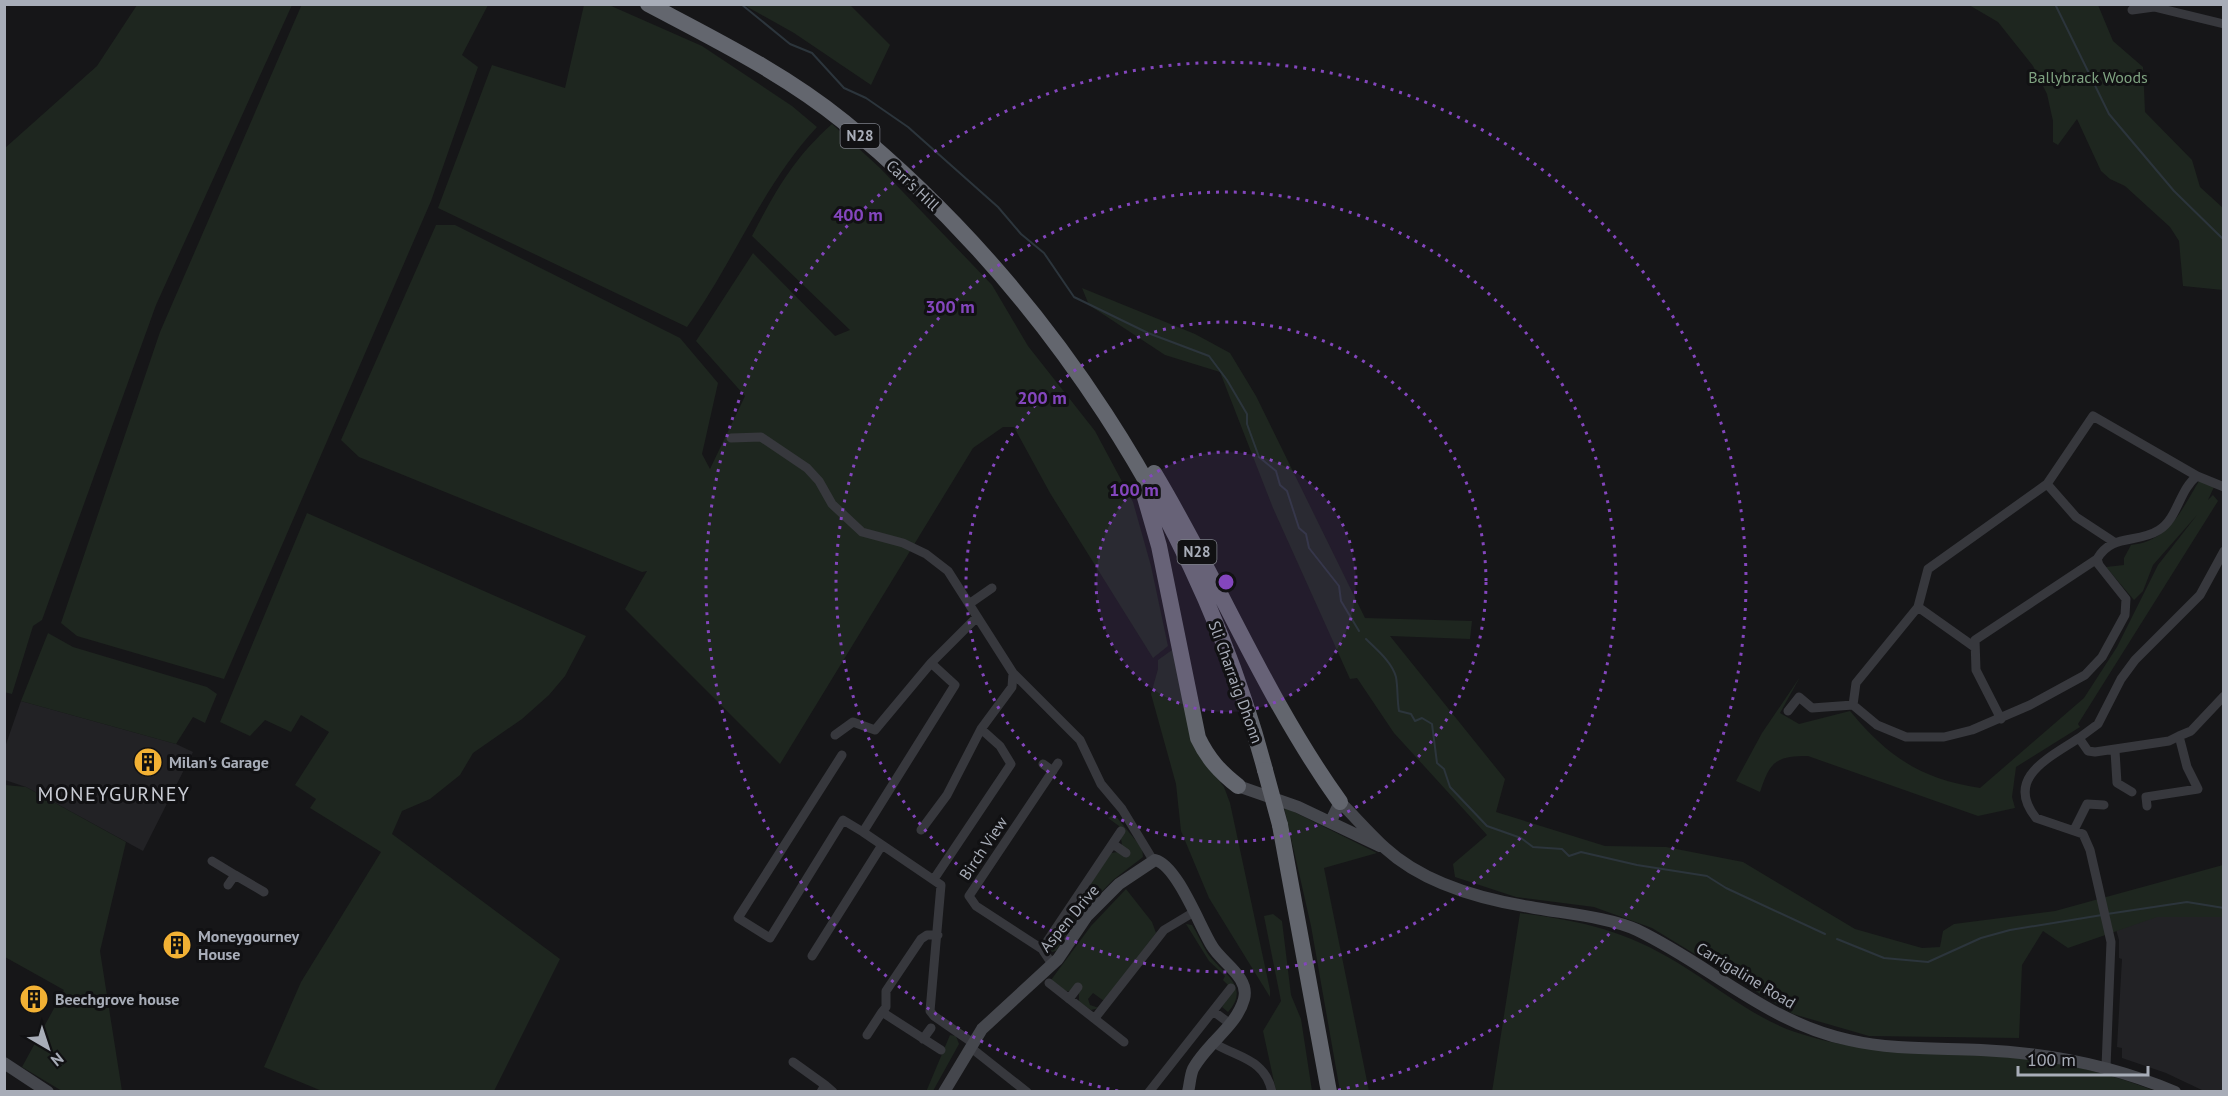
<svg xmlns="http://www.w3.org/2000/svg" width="2228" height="1096" font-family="'PT Sans',sans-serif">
	<rect width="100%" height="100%" fill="#161618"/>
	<path fill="#222225" d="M21 701 176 744 193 752 143 851 26 787 5 780V747Z
		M2109 904H2223V1091H2204L2166 1073 2122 1058V1048L2117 1047 2122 959 2119 958V940Z"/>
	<path fill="#1e261f" d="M302 4 488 5 462 55 478 67 431 201 224 679 77 636 61 623 160 332Z
		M137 5H292L156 305 42 620 33 626 12 694 4 692 5 148 97 66Z
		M584 5H609L702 46 792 106 817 127C762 186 734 262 687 327L438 208 492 65 565 88Z
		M744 5H850L890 45 871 85 794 33Z
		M1969 5H2098L2113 41 2143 67 2145 112 2192 160 2200 187 2223 208V290L2183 286 2179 241 2170 227 2125 186 2110 179 2101 171 2077 119 2058 145 2053 142V121L2047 94 2033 66 1998 22Z
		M832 124 880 168 992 285 1028 346 1095 431 1133 502 1151 566 1168 646 1153 658 1050 493 1014 427H1003L973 448 780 764 625 609 647 571 642 572 359 457 341 440 436 225H455L680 338 718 383 702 454 710 469 745 396 696 341 753 253 835 336 850 330 752 236C776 190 793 159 832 124Z
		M1082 288 1195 334 1230 353 1256 396 1365 618 1472 621 1470 639 1390 636 1505 779 1496 812 1605 846 1666 847 1743 862 1855 929 1922 948 1940 947 1943 931 1954 924 2055 911 2223 865V917H2157L2068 948 2043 931 2022 965 2019 1038 1869 1036 1793 1014 1652 928 1594 907 1516 897 1455 877 1453 864 1487 835 1394 733 1357 678 1350 679 1273 508 1220 372 1165 355 1089 305Z
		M2199 481 2214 487 2208 500 2213 495 2218 501 2078 724 2080 727 2016 767 2012 797 2015 808 1978 816 1808 756C1775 756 1770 762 1760 792L1736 781 1762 733 1800 677 1780 713 1799 724 1850 711C1888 757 1921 779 1980 788L2084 698 2117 647 2158 565 2197 515 2153 565 2143 591 2134 600 2106 567 2124 565V558L2131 545C2169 541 2181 511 2199 481Z
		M307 513 586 636 565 676 549 695 522 719 473 753 460 775 430 799 402 811 392 834 560 959 494 1091H322L264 1067 301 982 381 852 310 808 316 799 295 785 329 732 301 715 291 732 265 720 250 736 220 722Z
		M48 633 73 647 207 687 217 694 205 723 193 717 176 744 21 701Z
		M1172 650 1199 754 1224 787 1230 803 1270 990V997L1209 898 1181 831 1176 784 1151 694 1158 669V660Z
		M5 785 26 787 126 842 100 951 122 1091H62L22 1067 64 990 5 957Z
		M1284 807 1377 853 1324 868 1369 1091H1340L1311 926Z
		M1114 814 1142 848 1143 857 1113 880 1081 913 1056 951 1052 952 1050 949 1055 942 1053 940 1111 853 1117 852 1122 845 1119 826 1108 818Z
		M1126 889 1152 922 1156 933 1104 1001 1093 993 1088 999 1090 1005 1099 1008 1091 1010 1079 1002V993L1066 991 1051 980 1091 926Z
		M1520 913C1581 921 1624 930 1678 963 1716 986 1752 1017 1795 1032 1860 1054 1925 1053 1992 1056 2048 1058 2103 1071 2155 1091L1492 1092Z
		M1273 914 1282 921 1291 995 1301 1019 1312 1091H1276L1263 1031 1281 1001 1264 916Z
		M1186 924 1192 925C1198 934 1202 945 1208 954 1223 974 1251 986 1228 1012L1222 1007 1233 990 1223 980 1225 976 1209 961Z
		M950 1035 956 1036 959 1044 933 1091 926 1092Z"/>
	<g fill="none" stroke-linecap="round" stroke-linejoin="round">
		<path stroke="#2c353c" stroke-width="2" d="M741 4 790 44 812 53 844 88 866 98 908 127 998 207 1021 234 1044 253 1074 297 1148 333 1209 356 1227 380 1247 414V424L1259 457 1276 471 1280 485 1287 491 1299 528 1306 534 1309 548 1339 586 1341 601 1359 631
			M2055 4 2109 114 2174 191 2224 240
			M1366 639C1377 650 1392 662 1396 677 1398 688 1397 700 1399 711L1411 714 1415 721 1422 718 1432 724 1437 763 1444 769 1450 787 1487 826 1521 838 1533 847 1562 849 1569 856 1581 852 1637 865 1707 876 1726 888 1825 934
			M2107 914 2187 902 2224 908
			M1837 939 1884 958 1928 962 1981 938 2010 930 2102 915"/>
		<path stroke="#37383d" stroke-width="9" d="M2132 10 2154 7 2224 24
			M731 438 761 437 807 468 819 481 832 504 862 532 903 543 926 554 948 571 1013 673 1080 740 1101 784 1122 809 1153 860
			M2047 484 2076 517 2114 542
			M969 604 992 588
			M1918 607 1973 646
			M931 663 955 685 863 832 941 885 930 1011 934 1016 973 1043
			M1853 705 1856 683 1918 607 1928 569 2047 484 2093 416 2197 476
			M1788 711 1799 697 1812 708 1853 705 1877 725 1906 737H1944L1972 730 2030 705 2085 675 2102 657 2125 615 2126 599 2099 565 2097 559C2112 533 2137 544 2159 530 2178 518 2179 490 2197 476L2224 487
			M2001 719 1976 670 1975 640 2097 559
			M835 735 853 722 875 730 931 663 977 617
			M2079 738 2098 724 2121 679 2135 660 2200 595 2224 551
			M2115 751 2117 783 2132 792
			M842 755 738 918 770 938 843 820 863 832
			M1043 764 1053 771
			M2147 806 2146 797 2198 789 2187 767 2179 736
			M921 830 947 795 981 729 1012 687 1013 673
			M2074 830 2087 804 2104 805
			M1113 844 1126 853
			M212 861 235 875
			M934 879 1011 764 1000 746 981 729
			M228 885 235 875 264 892
			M938 935H927L921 939 886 991V1007L882 1012 941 1050
			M1042 949 976 906 969 896 1058 763
			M812 956 882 845
			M1052 964 1042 949 1121 831
			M1049 983 1124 1042
			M1069 999 1078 987
			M1213 1011 1229 1023
			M1095 1018 1164 930 1194 912
			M867 1035 882 1012
			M923 1039 931 1028
			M1212 1042C1237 1058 1265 1058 1272 1092
			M970 1047 1027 1092
			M793 1062 825 1085
			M2106 1067 2111 942 2090 850 2083 834 2036 818C2004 778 2049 758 2079 738L2088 751 2095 752 2169 741 2179 736 2191 731 2224 696
			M821 1092 825 1085 833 1092
			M1149 1092 1231 988"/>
		<path stroke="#45474d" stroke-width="12" d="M1238 786 1298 807 1380 846
			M1331 821 1340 802C1355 817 1369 833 1385 848 1423 883 1480 899 1530 907 1560 913 1610 917 1637 930 1710 965 1768 1023 1849 1040 1892 1050 1937 1048 1981 1050 2049 1053 2112 1065 2175 1092
			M4 1063 48 1092
			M944 1092 982 1029 1058 959 1087 916 1119 884 1155 860C1177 865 1200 927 1212 946 1222 963 1250 977 1244 999 1237 1026 1206 1044 1193 1069 1190 1076 1190 1084 1188 1092"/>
		<path stroke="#63666e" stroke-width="16" d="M648 4C716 40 785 74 844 122 1045 286 1199 520 1265 770
			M1154 473C1219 581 1266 699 1340 802
			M1144 494 1159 546 1198 738C1208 759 1220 772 1238 786
			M1280 825 1329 1092"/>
		<path stroke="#63666e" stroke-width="16" d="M1265 770 1280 825"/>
	</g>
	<circle cx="1226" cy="582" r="130" fill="#8446be" fill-opacity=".12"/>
	<g fill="none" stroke="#8446be" stroke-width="3" stroke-dasharray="3 6">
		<circle cx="1226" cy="582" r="130"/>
		<circle cx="1226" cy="582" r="260"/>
		<circle cx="1226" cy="582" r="390"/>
		<path d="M1118 1091A520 520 0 1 1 1334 1091"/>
	</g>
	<defs>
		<g id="building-disc" transform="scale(1.5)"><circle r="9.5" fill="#f2b134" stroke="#111113"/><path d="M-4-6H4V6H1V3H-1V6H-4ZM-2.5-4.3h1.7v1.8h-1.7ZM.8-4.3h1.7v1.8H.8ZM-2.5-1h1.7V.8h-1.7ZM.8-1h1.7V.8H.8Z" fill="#111"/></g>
	</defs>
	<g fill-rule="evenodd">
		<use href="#building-disc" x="148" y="762"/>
		<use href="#building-disc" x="177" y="945"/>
		<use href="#building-disc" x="34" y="999"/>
	</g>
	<g text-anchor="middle" stroke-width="6" stroke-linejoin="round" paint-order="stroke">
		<g fill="#111113" stroke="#7b7e86" stroke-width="1.5">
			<rect x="840.5" y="124" width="39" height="24" rx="4.5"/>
			<rect x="1177.5" y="540" width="39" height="24" rx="4.5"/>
		</g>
		<g font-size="15" font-weight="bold" fill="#a8adb8">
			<text x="860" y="141">N28</text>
			<text x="1197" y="557">N28</text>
		</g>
		<g font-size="16" fill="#7fa381" stroke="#111113">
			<text x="2088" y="83">Ballybrack Woods</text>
		</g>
		<g font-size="16" fill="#a8adb8" stroke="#111113">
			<text transform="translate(913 185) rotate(43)" y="6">Carr's Hill</text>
			<text transform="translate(1236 682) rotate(70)" y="6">Sli Charraig Dhonn</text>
			<text transform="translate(983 848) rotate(-56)" y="6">Birch View</text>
			<text transform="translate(1069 918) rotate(-50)" y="6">Aspen Drive</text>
			<text transform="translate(1746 975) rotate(31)" y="6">Carrigaline Road</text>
		</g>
		<g font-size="16" font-weight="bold" fill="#a8adb8" stroke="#111113" text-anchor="start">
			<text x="169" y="768">Milan's Garage</text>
			<text x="198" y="942">Moneygourney<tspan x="198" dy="18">House</tspan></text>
			<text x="55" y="1005">Beechgrove house</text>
		</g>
		<g font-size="20" letter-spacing="1.5" fill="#c9ccd4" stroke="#111113">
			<text x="114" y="801">MONEYGURNEY</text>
		</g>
	</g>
	<circle cx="1226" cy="582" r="9" fill="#8446be" stroke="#111113" stroke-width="3"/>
	<g font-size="18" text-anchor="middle" font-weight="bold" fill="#8446be" stroke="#111113" stroke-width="6" stroke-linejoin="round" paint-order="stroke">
		<text x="858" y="221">400 m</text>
		<text x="950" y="313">300 m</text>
		<text x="1042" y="404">200 m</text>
		<text x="1134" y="496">100 m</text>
	</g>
	<rect width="2228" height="1096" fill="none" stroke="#a8adb8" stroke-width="12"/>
	<g transform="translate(48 1048) rotate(141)" stroke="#111113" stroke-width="4.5" paint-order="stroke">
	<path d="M0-4.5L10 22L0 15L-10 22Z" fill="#a8adb8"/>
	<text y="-9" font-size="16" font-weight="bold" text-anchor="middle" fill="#a8adb8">N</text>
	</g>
	<path d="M2018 1066v9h130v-9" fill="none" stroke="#a8adb8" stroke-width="3"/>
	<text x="2027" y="1066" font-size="18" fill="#a8adb8" stroke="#111113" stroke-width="4.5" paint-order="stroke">100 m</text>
</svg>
